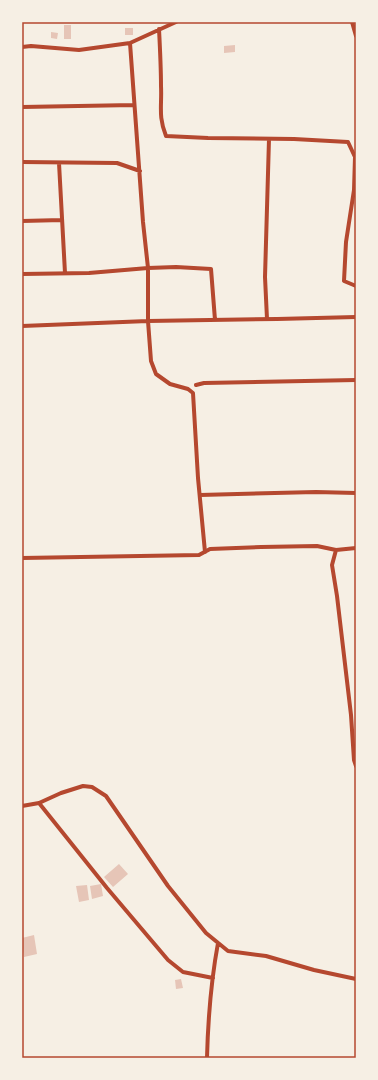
<svg xmlns="http://www.w3.org/2000/svg" width="378" height="1080" font-family="'Nunito Sans',sans-serif">
	<rect width="100%" height="100%" fill="#f6efe4"/>
	<path fill="#e6c5b7" d="M64 25H71V39H64Z
		M125 28H133V35H125Z
		M51 32 58 33 57 39 51 38Z
		M235 45V52L224 53V46Z
		M119 864 128 874 113 887 104 877Z
		M101 884 103 896 92 899 90 886Z
		M87 885 89 900 79 902 76 886Z
		M34 935 37 954 24 957 22 938Z
		M181 979 183 988 176 989 175 980Z"/>
	<g fill="none" stroke-linecap="round" stroke-linejoin="round">
		<path stroke="#b5482f" stroke-width="4" d="M352 22 356 36
			M159 29C160 48 161 67 161 86 162 106 158 116 166 136L208 138 294 139 348 142 355 157 354 190 346 242 344 281 356 286
			M130 43 143 222 148 268V321L151 361 156 374 170 384 188 389 193 393 198 478 205 552
			M22 47 31 46 79 50 130 43 176 22
			M22 107 134 105
			M22 162 117 163 140 171
			M59 163 65 273
			M22 221 62 220
			M22 274 89 273 148 268 176 267 211 269 215 320
			M267 319 265 277 269 139
			M22 326 148 321 277 319 356 317
			M196 385 204 383 356 380
			M200 495 316 492 356 493
			M356 548 336 550 332 565 337 596 351 715 354 760 356 766
			M22 558 199 555 210 549 261 547 317 546 336 550
			M39 803 107 888 168 960 183 972 213 978
			M22 806 39 803 61 793 83 786 92 787 106 796 168 886 206 933 228 951 266 956 314 970 356 979
			M207 1058C208 1019 211 981 218 943"/>
	</g>
	<rect width="378" height="1080" fill="none" stroke="#f6efe4" stroke-width="46"/>
	<rect x="23" y="23" width="332" height="1034" fill="none" stroke="#b5482f" stroke-width="1.5"/>
</svg>
